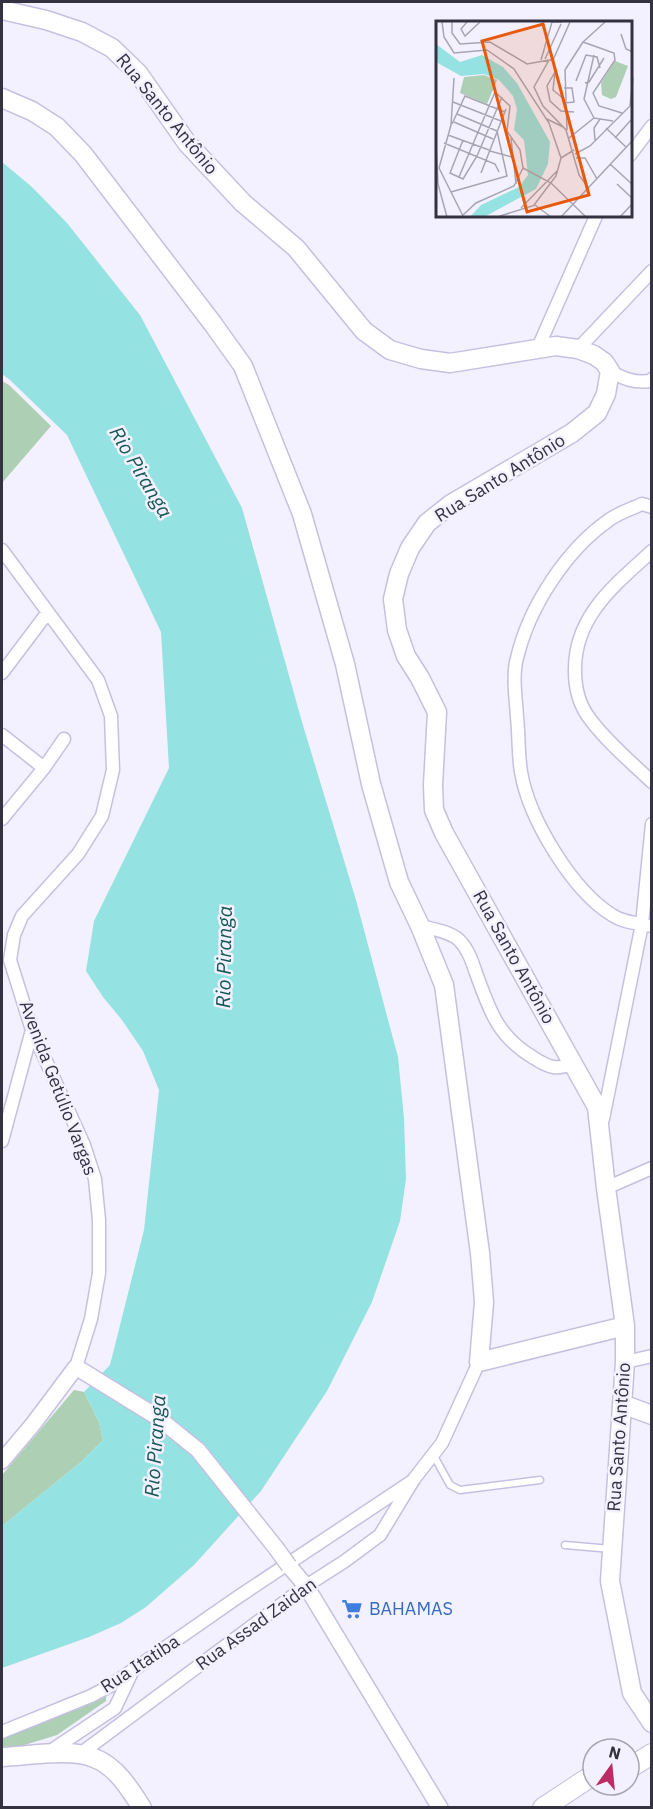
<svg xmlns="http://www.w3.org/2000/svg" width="653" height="1809" font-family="'IBM Plex Sans',sans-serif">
	<rect width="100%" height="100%" fill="#f3f1ff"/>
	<path fill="#adcfb3" d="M2 381 9 385 51 426 2 483Z
		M74 1390 84 1392 99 1422 103 1440 81 1462 2 1526V1475Z
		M103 1695 106 1697V1701L57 1735 2 1752V1738Z"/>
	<path fill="#94e2e1" d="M2 162 32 187 67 223 140 315 242 508 302 722 356 900 398 1057 404 1118 406 1179 400 1221 372 1302 327 1391 261 1491 194 1565 146 1607 121 1623 89 1637 2 1668V1526L81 1462 103 1440 99 1422 84 1392 110 1365 144 1230 159 1090 143 1051 122 1020 103 997 86 971 94 921 169 768 161 632 67 435 10 380 2 374Z"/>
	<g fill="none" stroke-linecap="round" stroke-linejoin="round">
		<g stroke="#c5c0e1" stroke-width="9">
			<path id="service" d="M434 1456 450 1485 460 1490 540 1480
				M565 1545 611 1549"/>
		</g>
		<g stroke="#c5c0e1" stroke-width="15">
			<path id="minor" d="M630 155 652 126
				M578 349 652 271
				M537 350 596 216
				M610 371C624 379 634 383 650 381L652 379
				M652 507 642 504C631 509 618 513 609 520 566 550 529 607 517 658 512 676 516 699 517 717 519 735 518 754 521 772 529 819 572 890 612 915 624 923 638 923 652 926
				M2 550 98 680 111 716 113 770 102 816 78 854 22 916 14 935 10 960 32 1030 84 1145 95 1179 99 1220V1273L91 1319 76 1367
				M652 551C615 585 574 616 575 671 575 688 579 705 590 719 607 742 631 762 652 782
				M2 673 48 612
				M2 735 44 768
				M2 819 44 768 64 739
				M420 926C432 929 449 931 459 940 468 949 472 961 476 973 490 1011 497 1036 534 1058 548 1067 557 1071 573 1063
				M603 1119 642 924 652 824
				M2 1141 32 1030
				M606 1188 652 1168
				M625 1362 652 1356
				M2 1732 91 1696 110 1686 238 1597 411 1482
				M49 1752 115 1708 131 1674
				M80 1754 306 1586 345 1561 380 1535 414 1479 442 1443 479 1362"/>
		</g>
		<g stroke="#c5c0e1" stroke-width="18">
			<path id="tertiary" d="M2 1461 34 1423 76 1367 157 1417 198 1450 276 1548
				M289 1566 306 1586 440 1808"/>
		</g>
		<g stroke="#c5c0e1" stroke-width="21">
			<path id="secondary" d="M2 10 46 20 82 32 112 48 138 73 187 143 243 203 296 248 364 331 390 350 421 359 450 363 556 346 578 349 594 355 604 362 610 371 606 394 597 413 572 433 451 504 427 523 410 548 399 574 393 599 397 630 406 656 420 678 437 712 433 785 434 810 444 833 597 1107 606 1188 625 1326V1362L610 1581 632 1693 652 1723
				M2 98 32 111 57 127 83 154 213 324 243 366 302 514 345 664 371 784 399 882 420 926 444 985 480 1253 484 1302 479 1362 625 1326
				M622 1404 652 1415
				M2 1757C27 1756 72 1748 94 1758 116 1766 130 1789 142 1808"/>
		</g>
		<g stroke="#c5c0e1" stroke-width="22">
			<path id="primary" d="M629 1768 652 1754
				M543 1808 593 1775"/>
		</g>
		<use href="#service" stroke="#fff" stroke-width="6"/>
		<use href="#minor" stroke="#fff" stroke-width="12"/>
		<use href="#tertiary" stroke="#fff" stroke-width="15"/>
		<use href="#secondary" stroke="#fff" stroke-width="18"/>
		<use href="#primary" stroke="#fff" stroke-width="20"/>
		<g stroke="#c5c0e1" stroke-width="18" stroke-linecap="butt">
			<path id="tertiary-bridge" d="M276 1548 289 1566"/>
		</g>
		<use href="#tertiary-bridge" stroke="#fff" stroke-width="15"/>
	</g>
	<defs>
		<g id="supermarket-bare" transform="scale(1.62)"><path d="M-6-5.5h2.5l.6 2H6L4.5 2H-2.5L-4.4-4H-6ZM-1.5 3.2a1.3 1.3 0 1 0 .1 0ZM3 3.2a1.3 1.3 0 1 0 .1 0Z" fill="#3f7fe0" stroke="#f3f1ff" stroke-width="2.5" paint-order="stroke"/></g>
	</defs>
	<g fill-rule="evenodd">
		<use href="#supermarket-bare" x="352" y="1609"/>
	</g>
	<g text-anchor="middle" stroke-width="5" stroke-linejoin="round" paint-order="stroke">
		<g font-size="18" fill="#343240" stroke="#f3f1ff">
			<text transform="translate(167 114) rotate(51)" y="6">Rua Santo Antônio</text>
			<text transform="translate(500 478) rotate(-32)" y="6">Rua Santo Antônio</text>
			<text transform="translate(514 957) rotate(61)" y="6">Rua Santo Antônio</text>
			<text transform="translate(58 1088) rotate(69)" y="6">Avenida Getúlio Vargas</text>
			<text transform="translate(619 1437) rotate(-86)" y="6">Rua Santo Antônio</text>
			<text transform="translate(256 1624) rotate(-36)" y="6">Rua Assad Zaidan</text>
			<text transform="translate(140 1664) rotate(-33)" y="6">Rua Itatiba</text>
		</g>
		<g font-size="18" fill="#366cbe" stroke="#f3f1ff" text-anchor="start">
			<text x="369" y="1615">BAHAMAS</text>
		</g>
		<g font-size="20" font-style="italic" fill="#165858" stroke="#f3f1ff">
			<text transform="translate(141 472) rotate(59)" y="7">Rio Piranga</text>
			<text transform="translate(224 957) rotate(-89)" y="7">Rio Piranga</text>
			<text transform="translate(155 1446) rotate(-86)" y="7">Rio Piranga</text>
		</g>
	</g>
	<g transform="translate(436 21)">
		<rect width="196" height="196" fill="#f3f1ff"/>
		<path d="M179 40 192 45 180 76 175 78 166 74 165 62ZM48 54 61 59 51 83 24 72 28 56Z" fill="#adcfb3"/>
		<path d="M0 23 24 41 46 34 67 46 81 62 114 121 112 143 100 168 48 196H34L45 184 83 166 92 154 88 119 78 109 81 88 77 75 63 59 48 53 25 55 0 41Z" fill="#94e2e1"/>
		<path fill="none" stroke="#a7a5b3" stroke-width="1.5" d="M6 1 8 16 18 32 51 29 78 48 113 102 125 137 138 129M16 1V12L24 23 54 21 91 43 113 39 98 66 107 85 130 109 143 154 153 168M31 1 25 8 29 15 44 1M185 13 190 28 197 31M147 21 169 1M109 38 125 3M105 39 116 1H126M113 39H117L134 1M18 57 15 104 3 147 27 195M140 60 150 34 161 36 164 47M149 62 153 61 168 37M128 67H136L138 81 128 82M128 78 117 69 119 51 111 65 114 80 125 90 138 91M17 81 65 100M21 93 61 110M109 97 127 106M158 97 148 78 158 34M18 101 57 118M16 103 29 75 69 91M170 107 190 126M131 109 129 49 147 21 178 32 179 39 157 72 163 85 186 92M12 114 53 129M75 117 80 163M133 117 158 97 177 100M179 117 195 99M27 119 14 152 27 158 41 135 66 76M159 119 158 107 164 98M0 122 2 163 11 196M8 122 59 143 63 151M54 130 76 136M139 133 154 125 194 85 197 57M140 137H149L161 158M174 143 197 164M87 147 115 162 150 196M45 152 70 88M23 156 59 71 74 85 71 110 84 129 87 147 78 165 40 182 27 194M181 163 197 178M15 171 71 155 61 110M98 184 120 155 125 137M85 187 122 149M61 196 99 184 115 196M125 196 197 119M184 196 197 182"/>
		<path fill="#e8590c" fill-opacity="0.15" stroke="#e8590c" stroke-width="3" d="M107 3 153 174 91 191 46 20Z"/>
		<rect width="196" height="196" fill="none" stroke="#343240" stroke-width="3"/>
	</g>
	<rect width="653" height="1809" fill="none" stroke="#343240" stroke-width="6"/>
	<g transform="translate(611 1767) rotate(15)"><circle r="28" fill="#f3f1ff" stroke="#a7a5b3" stroke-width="1.5"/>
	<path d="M0-4.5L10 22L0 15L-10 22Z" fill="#b92d64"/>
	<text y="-9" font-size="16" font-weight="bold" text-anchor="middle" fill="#343240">N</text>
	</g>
</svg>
